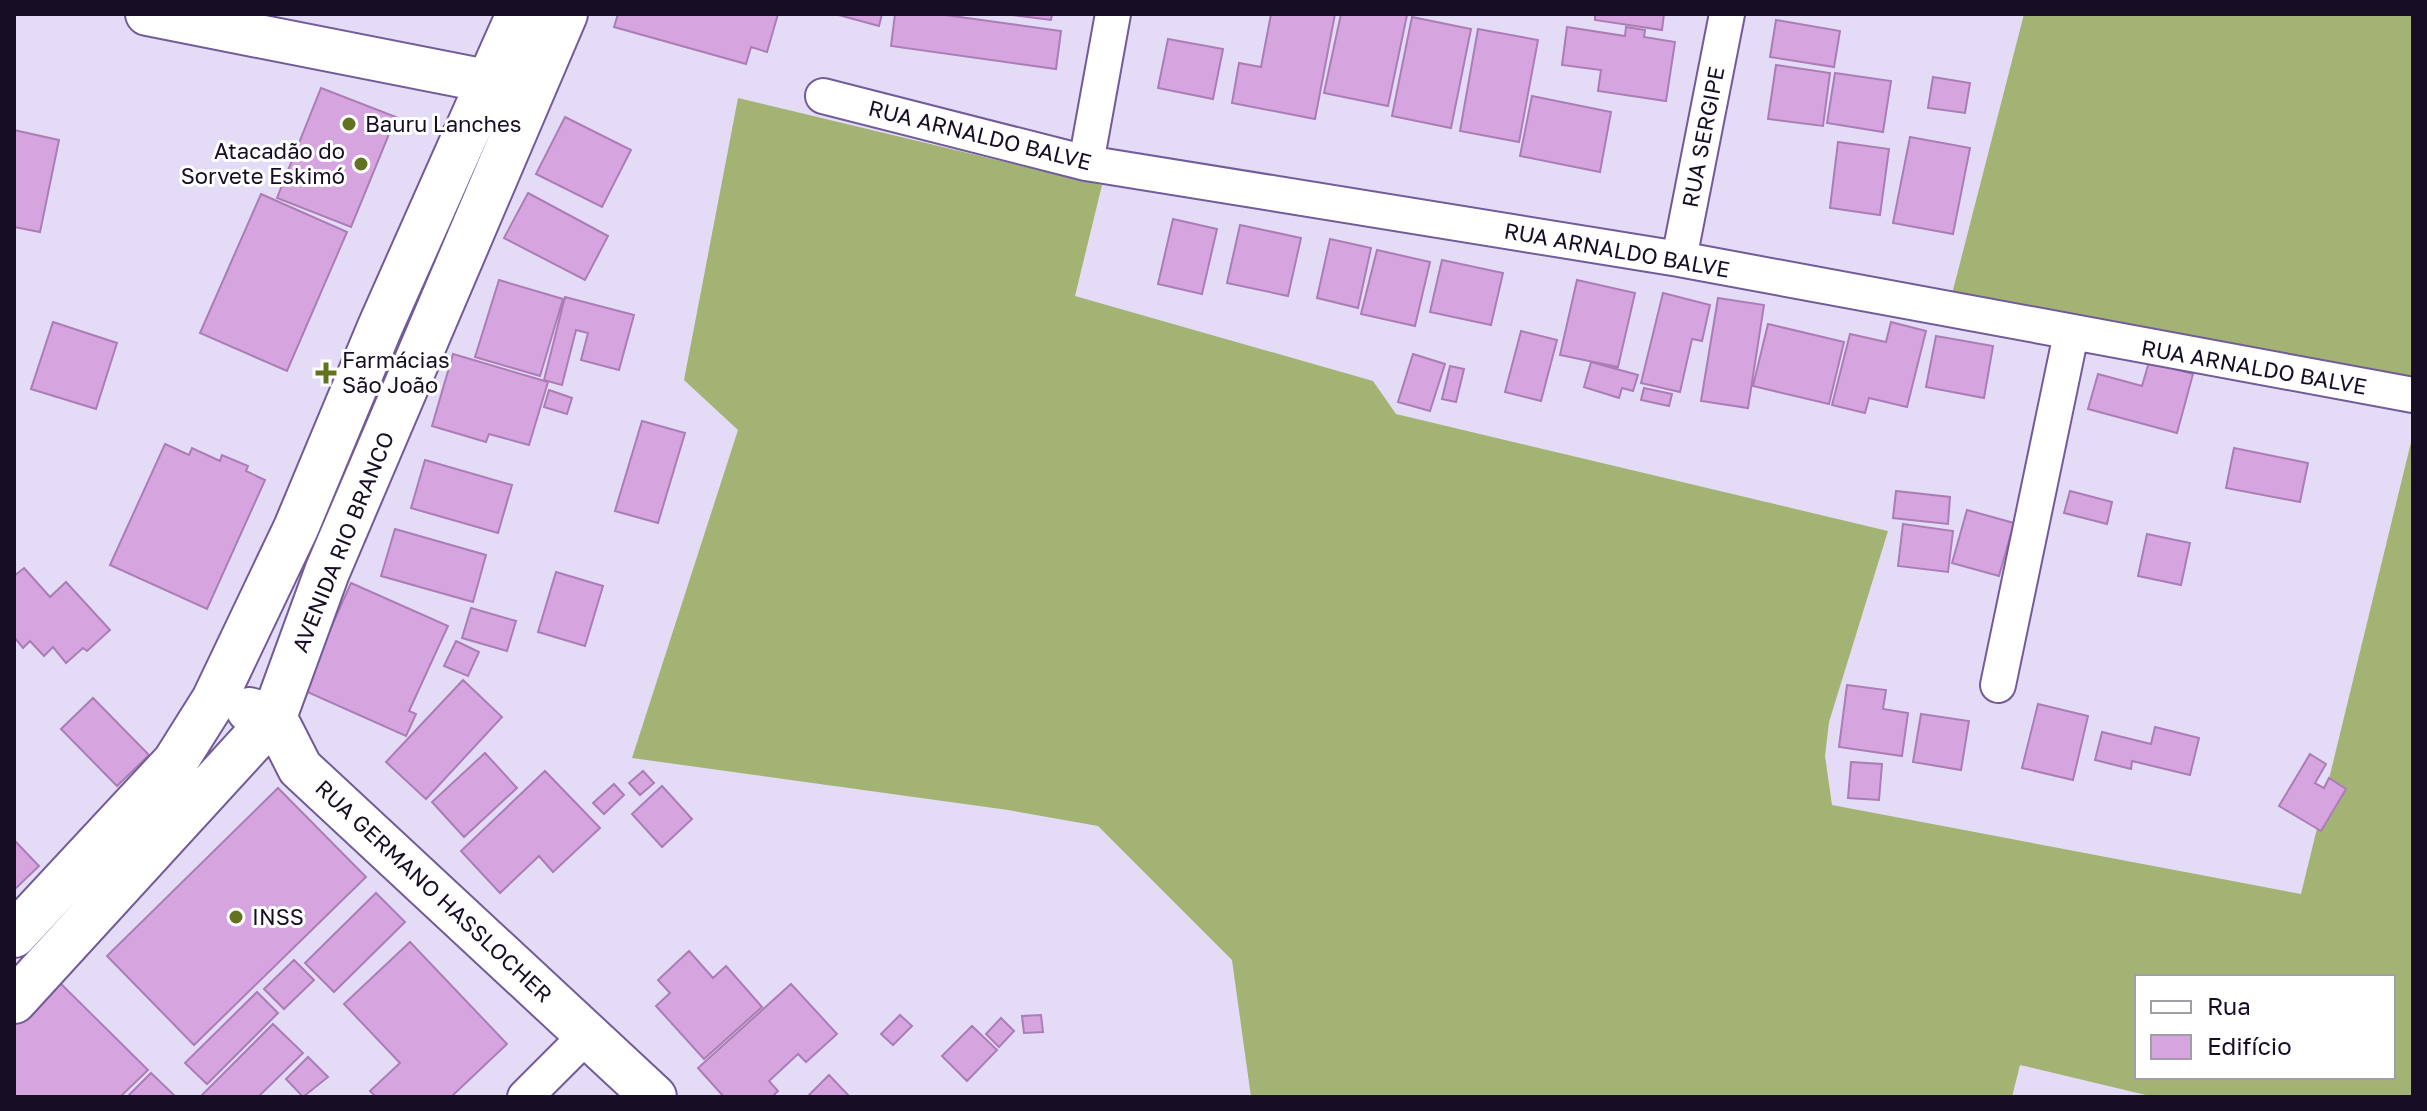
<svg xmlns="http://www.w3.org/2000/svg" width="2427" height="1111" font-family="'Golos Text',sans-serif">
	<rect width="100%" height="100%" fill="#e4dbf7"/>
	<path fill="#a3b373" fill-rule="evenodd" d="M2024 14H2413V389L1951 298Z
		M738 98 1102 185 1075 296 1373 381 1396 414 1888 531 1829 722 1825 756 1832 805 2301 894 2413 434V1097H2154L2020 1065 2012 1097H1251L1232 960 1098 826 1008 810 632 758 738 430 684 380ZM2137 977H2393V1077H2137Z"/>
	<path fill="#d6a5e0" stroke="#ab7db5" stroke-width="2" d="M618 14H778L767 52 751 47 746 64 614 27Z
		M835 14H882L879 26Z
		M895 14H938L1061 31 1056 69 891 46Z
		M1004 14H1052L1051 20Z
		M1271 14H1335L1315 119 1232 103 1239 63 1261 67Z
		M1341 14 1407 15 1388 106 1324 93Z
		M1595 14H1664L1662 30 1595 20Z
		M1412 17 1471 29 1451 128 1392 116Z
		M1776 20 1840 31 1834 67 1770 57Z
		M1567 27 1625 36 1626 27 1645 30 1644 37 1675 42 1666 101 1598 91 1601 70 1562 65Z
		M1478 29 1538 40 1519 142 1460 131Z
		M1168 39 1223 49 1213 99 1158 88Z
		M1776 65 1830 73 1823 126 1768 119Z
		M1835 73 1891 81 1883 132 1827 123Z
		M1933 77 1970 83 1965 113 1928 108Z
		M321 88 396 117 351 227 277 198Z
		M1532 96 1611 112 1600 172 1520 156Z
		M565 117 631 150 602 207 536 174Z
		M14 130 59 140 40 232 14 227Z
		M1910 137 1970 148 1953 234 1893 223Z
		M1838 142 1889 149 1880 215 1830 208Z
		M528 193 608 236 585 280 504 238Z
		M261 194 347 232 287 371 200 333Z
		M1173 219 1217 229 1202 294 1158 284Z
		M1240 225 1301 238 1288 296 1227 283Z
		M1330 239 1371 248 1358 308 1317 298Z
		M1377 250 1430 262 1415 326 1361 314Z
		M1442 260 1503 273 1491 325 1430 312Z
		M499 280 563 299 540 376 475 357Z
		M1577 280 1635 293 1618 367 1560 355Z
		M1663 293 1710 305 1702 341 1692 339 1680 392 1641 383Z
		M565 297 634 315 619 370 581 360 588 333 576 330 562 385 544 380Z
		M1718 298 1764 305 1748 408 1701 401Z
		M53 322 117 343 96 409 31 389Z
		M1891 322 1926 331 1907 407 1869 398 1865 413 1832 405 1850 334 1886 342Z
		M1768 324 1844 342 1829 404 1753 386Z
		M1521 331 1557 340 1541 401 1505 392Z
		M1936 336 1993 346 1984 398 1926 387Z
		M453 354 548 382 529 445 489 434 486 442 432 426Z
		M1413 354 1445 364 1430 411 1398 402Z
		M1591 362 1638 375 1633 391 1622 388 1619 398 1584 387Z
		M2149 362 2193 374 2177 433 2088 409 2098 374 2142 386Z
		M1450 366 1464 369 1456 402 1442 399Z
		M1644 388 1672 394 1669 406 1641 400Z
		M549 390 572 398 567 414 544 407Z
		M642 421 685 433 658 523 615 511Z
		M165 444 189 455 192 448 220 461 222 455 248 466 246 471 265 480 207 609 110 565Z
		M2234 448 2308 463 2300 502 2226 488Z
		M425 460 512 485 498 533 411 508Z
		M1896 491 1950 497 1948 524 1893 518Z
		M2070 491 2112 502 2107 524 2064 513Z
		M1967 510 2014 523 1999 576 1952 563Z
		M1903 524 1953 531 1948 572 1898 566Z
		M395 529 486 555 473 602 381 576Z
		M2147 534 2190 543 2181 585 2138 576Z
		M24 568 50 597 66 582 110 630 87 651 83 648 66 663 53 647 44 656 30 641 23 648 14 637V576Z
		M556 572 603 586 585 646 538 632Z
		M351 583 448 626 409 711 416 714 406 736 303 690Z
		M471 608 516 621 507 651 462 638Z
		M456 641 479 652 468 676 444 666Z
		M463 680 502 717 426 799 386 762Z
		M1847 685 1886 690 1883 709 1908 713 1902 756 1839 747Z
		M93 698 149 755 117 786 61 729Z
		M2038 704 2088 716 2073 780 2022 768Z
		M1921 714 1969 721 1961 770 1913 762Z
		M2155 727 2199 738 2190 775 2132 761 2131 769 2095 760 2102 732 2151 744Z
		M485 753 517 788 464 837 432 802Z
		M2310 754 2326 764 2315 783 2324 788 2329 778 2346 789 2321 831 2279 806Z
		M1851 762 1882 764 1879 800 1848 798Z
		M545 771 600 828 553 872 539 856 500 893 461 851Z
		M643 771 654 783 640 795 629 783Z
		M614 784 624 795 604 814 593 803Z
		M662 786 692 819 662 847 632 814Z
		M278 788 366 877 194 1045 107 956Z
		M14 840 39 866 14 890Z
		M376 893 405 922 334 992 305 963Z
		M410 942 507 1044 451 1097H376L370 1091 400 1063 344 1004Z
		M689 951 713 978 726 966 762 1007 704 1059 656 1006 670 993 658 980Z
		M294 960 314 980 284 1009 264 989Z
		M52 975 148 1070 120 1097H14V1012Z
		M791 984 837 1034 806 1062 798 1054 769 1081 778 1091 772 1097H724L698 1068Z
		M257 992 278 1013 207 1084 185 1063Z
		M900 1015 912 1026 893 1045 881 1034Z
		M1041 1015 1043 1032 1024 1033 1022 1016Z
		M1001 1018 1014 1031 999 1047 986 1034Z
		M273 1024 303 1053 258 1097H200Z
		M972 1026 997 1050 967 1081 942 1056Z
		M308 1057 328 1077 303 1097 286 1079Z
		M151 1073 176 1097H127Z
		M829 1075 850 1097H807Z"/>
	<g fill="none" stroke-linecap="round" stroke-linejoin="round">
		<g stroke="#725b99" stroke-width="38">
			<path id="minor" d="M823 96 1086 163 1679 259 2413 395
				M1086 163 1113 14
				M1679 259 1727 14
				M1998 685 2071 334
				M525 1097 588 1034"/>
		</g>
		<g stroke="#725b99" stroke-width="46">
			<path id="tertiary" d="M147 14 522 88"/>
		</g>
		<g stroke="#725b99" stroke-width="48">
			<path id="secondary" d="M249 710 274 717 300 768 654 1097
				M14 935 175 762 214 700 296 528 380 327 519 14
				M14 1001 274 717 327 572 565 14"/>
		</g>
		<use href="#minor" stroke="#fff" stroke-width="34"/>
		<use href="#tertiary" stroke="#fff" stroke-width="42"/>
		<use href="#secondary" stroke="#fff" stroke-width="44"/>
	</g>
	<g fill="#627320" stroke="#fff" stroke-width="3">
		<circle cx="349" cy="124" r="8"/>
		<circle cx="361" cy="164" r="8"/>
		<path d="M322 361h8v8h8v8h-8v8h-8v-8h-8v-8h8z"/>
		<circle cx="236" cy="917" r="8"/>
	</g>
	<g text-anchor="middle" stroke-width="6" stroke-linejoin="round" paint-order="stroke">
		<g font-size="22" fill="#170d25" stroke="#fff" text-anchor="start">
			<text x="365" y="132">Bauru Lanches</text>
			<text x="345" y="159" text-anchor="end">Atacadão do<tspan x="345" dy="25">Sorvete Eskimó</tspan></text>
			<text x="342" y="368">Farmácias<tspan x="342" dy="25">São João</tspan></text>
			<text x="252" y="925">INSS</text>
		</g>
		<g font-size="22" fill="#170d25" stroke="#fff">
			<text transform="translate(980 135) rotate(14)" y="8">RUA ARNALDO BALVE</text>
			<text transform="translate(1703 137) rotate(-79)" y="8">RUA SERGIPE</text>
			<text transform="translate(1617 250) rotate(10)" y="8">RUA ARNALDO BALVE</text>
			<text transform="translate(2254 367) rotate(10)" y="8">RUA ARNALDO BALVE</text>
			<text transform="translate(343 542) rotate(-68)" y="8">AVENIDA RIO BRANCO</text>
			<text transform="translate(434 891) rotate(43)" y="8">RUA GERMANO HASSLOCHER</text>
		</g>
	</g>
	<rect width="2427" height="1111" fill="none" stroke="#170d25" stroke-width="32"/>
	<rect x="2135" y="975" width="260" height="104" fill="#ffffff" stroke="#a29ea8" stroke-width="2"/>
	<rect x="2151" y="1001" width="40" height="12" fill="#ffffff" stroke="#a29ea8" stroke-width="2"/>
	<text x="2207" y="1015" font-size="24" fill="#170d25">Rua</text>
	<rect x="2151" y="1035" width="40" height="24" fill="#d6a5e0" stroke="#a29ea8" stroke-width="2"/>
	<text x="2207" y="1055" font-size="24" fill="#170d25">Edifício</text>
</svg>
